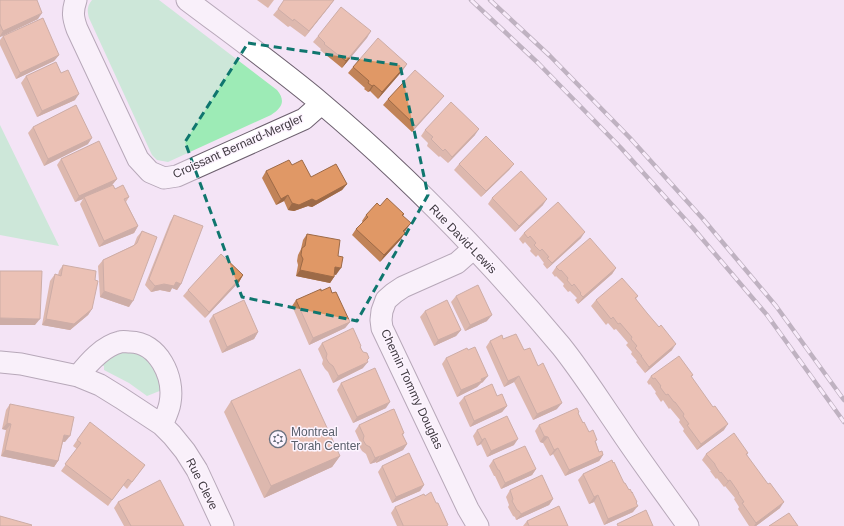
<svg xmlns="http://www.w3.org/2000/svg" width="844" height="526" font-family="Arial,sans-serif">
	<rect width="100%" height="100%" fill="#f4e4f6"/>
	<path fill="#9debb6" d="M92 0H159L277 90C286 101 282 108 271 115L168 162 157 160 152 155 89 18C87 11 87 6 92 0Z
		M0 125 59 246 0 235Z
		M124 351C152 354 154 367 162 390L147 396 129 383 104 370V366L101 365 112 356Z"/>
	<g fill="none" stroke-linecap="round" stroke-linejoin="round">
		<g stroke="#6d606f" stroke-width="23">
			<path id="minor" d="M76 0C72 12 73 18 77 29L138 159 150 172 164 178 177 176 304 119 321 104
				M187 0C232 34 278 67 321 103 408 176 488 259 561 346 581 371 598 398 616 424 639 459 664 492 688 526
				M474 248 457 263 403 287 394 293 386 300 382 311 381 320 382 328 468 509 478 526
				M0 362 21 364 78 376 100 385 121 398 162 425 172 435 185 451 197 470 223 526
				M78 376C89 362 103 346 120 342 123 341 127 342 130 342 158 342 175 377 170 403 169 410 165 418 162 425"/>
		</g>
		<use href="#minor" stroke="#fff" stroke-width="21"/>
		<g stroke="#7f7580" stroke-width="4.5">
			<path id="rail" d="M471 0 538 63 621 148 693 228 767 315 844 422
				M490 0 550 56 630 138 703 219 776 306 844 400"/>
		</g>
		<use href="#rail" stroke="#fdf4ff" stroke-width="3" stroke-dasharray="9" stroke-linecap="butt"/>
	</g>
	<path fill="#c18358" d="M0 0 38 19 0 37Z
		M257 0H274L268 8Z
		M334 0 305 37 290 26 288 27 273 15 278 9Z
		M371 31 342 68 320 50 321 49 313 42 318 36Z
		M3 36 59 55 54 61 16 79 0 45V40Z
		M407 64 403 70 378 99 370 91 368 92 364 89 365 88 348 73 353 67Z
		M61 73 75 100 37 117 21 83 26 76Z
		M388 99 439 102 412 132 383 105Z
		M33 127 88 144 44 166 28 133Z
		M425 130 475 135 448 163 440 156 439 157 427 146 428 143 421 136Z
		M61 159 117 179 112 185 115 189 129 197 126 202 138 226 134 233 99 247 80 204 83 199 75 202 57 165Z
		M459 164H514L509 170 481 197 454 170Z
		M292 165 311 177 347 184 342 190 312 207 308 206 294 211 288 210 284 201 276 205 262 178 266 171Z
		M492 198 543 205 515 232 488 204Z
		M380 206 404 214 403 216 406 230 404 232 401 239 380 262 352 235 356 229 363 223 362 221 366 215Z
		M174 215 181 284 177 290 172 288 170 292 160 290 151 292 145 285 170 222Z
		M142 231 129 307 100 297 98 266 103 260 134 245 137 237Z
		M524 233 581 238 547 269 543 264 544 263 538 255 536 257 530 251 531 249 525 242 523 244 519 239Z
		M307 234 338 256 336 275 334 274V277L330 283 296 276 298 265 297 261 298 255 301 249 303 240Z
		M63 265 95 280 92 309 88 315 70 330 42 325 50 281 55 274 58 275 59 271Z
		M556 267 616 268 612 274 578 304 575 300 577 298 570 291 568 292 563 286 564 284 556 276 555 277 552 273Z
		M243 275 239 282 205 318 183 296 188 290Z
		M321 291 332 293 350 322 345 328 309 345 292 306 296 300Z
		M456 296 487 321 465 331 451 302Z
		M638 296 636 299 672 350 645 373 636 362 637 361 631 354 632 352 626 345 628 343 616 329 614 330 608 323 606 325 591 306 596 300Z
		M425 311 461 330 456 336 434 346 420 317Z
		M213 315 258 332 254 339 222 353 209 321Z
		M503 339 524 350 557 409 533 420 514 382 504 387 486 347 490 341Z
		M322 343 361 347 363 368 333 383 328 372 325 369 322 364 323 360 318 349Z
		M446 358 483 382 481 383 477 387 457 397 442 364Z
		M693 375 691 377 724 430 697 450 683 431 684 429 679 422 680 420 670 408 669 409 663 400 661 402 655 393 656 392 650 384 649 385 647 382 651 376Z
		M341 383 386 408 353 423 337 390Z
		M497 396 507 406 502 412 470 427 459 403 464 397Z
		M231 401 340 456 332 467 264 498 224 412Z
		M10 404 65 442H63L58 461 54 467 1 456 6 430 2 429 6 410Z
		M579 412 578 413 583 423 596 442 599 452 603 455 599 461 565 476 553 454 550 456 543 443 540 442 535 431 539 425Z
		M359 425 404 433 403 435 407 444 403 450 376 463V462L370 464 366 454 362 451 359 446 360 442 355 431Z
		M477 430 514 445 487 457 481 444 477 446 473 436Z
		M77 440 145 465 127 489 123 485 108 506 61 471 77 449 73 446Z
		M748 453 747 455 780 508 756 526H749L738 509 739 507 734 499 735 498 725 486 724 487 717 478 716 479 710 471H711L702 460 706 454Z
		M493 460 536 469 532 475 501 489 495 476H494L489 466Z
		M382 466 424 485 420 491 392 503 378 472Z
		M583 474 624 483 637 502 633 512 604 525 594 502 589 504 578 480Z
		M510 490 553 499 549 505 516 520 515 517 513 516 508 507 509 505 506 497Z
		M118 502 184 526H124L114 508Z
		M395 507 448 526H397L391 513Z
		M527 521 568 526H523Z"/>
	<path fill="#9d6a47" d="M334 0 329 7 305 37 309 31Z
		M42 13 38 19 0 37V36L3 31Z
		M371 31 367 38 342 68 346 61Z
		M59 55 54 61 16 79 20 73Z
		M407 64 403 70 378 99 382 92Z
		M374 85 370 91 368 92 372 86Z
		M79 94 75 100 37 117 42 111Z
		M444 96 439 102 412 132 416 126Z
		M479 129 475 135 448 163 452 157Z
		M92 138 88 144 44 166 48 159Z
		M514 164 509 170 481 197 486 191Z
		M117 179 112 185 84 197 83 199 75 202 79 196Z
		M347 184 342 190 312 207 308 206 294 211 288 210 292 203Z
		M288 195 284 201 276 205 281 199Z
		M547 199 543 205 515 232 519 226Z
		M411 223 406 230 399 237 403 231Z
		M138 226 134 233 99 247 104 241Z
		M585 232 581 238 547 269 552 263Z
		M405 233 401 239 380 262 384 255Z
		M335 267 341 268 336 275 331 273Z
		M616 268 612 274 578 304 583 297Z
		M300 270 334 277 330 283 296 276Z
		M243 275 239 282 205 318 209 312Z
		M176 282 181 284 177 290 172 288 170 292 160 290 151 292 155 286Z
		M104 291 133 301 129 307 100 297Z
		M92 309 88 315 70 330 42 325 46 319Z
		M492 315 487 321 465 331 470 325Z
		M0 318 40 319 35 325H0Z
		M350 322 345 328 309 345 313 338Z
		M461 330 456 336 434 346 438 340Z
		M258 332 254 339 222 353 227 347Z
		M676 344 672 350 645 373 649 367Z
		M368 362 363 368 333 383 338 376Z
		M488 376 483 382 481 383 477 387 457 397 461 390 481 379Z
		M519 376 514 382 504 387 508 381Z
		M390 402 386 408 353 423 357 417Z
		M562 403 557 409 533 420 537 414Z
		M507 406 502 412 470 427 474 421Z
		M7 423 11 424 6 430 2 429Z
		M728 424 724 430 697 450 701 444Z
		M64 435 70 436 65 442 60 441Z
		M544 436 548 437 543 443 540 442Z
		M485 438 481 444 477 446 482 440Z
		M518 439 514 445 487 457 491 451Z
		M407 444 403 450 376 463 381 456Z
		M558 448 553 454 550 456 554 450Z
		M5 450 58 461 54 467 1 456Z
		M603 455 599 461 565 476 569 470Z
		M340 456 332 467 264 498 271 486Z
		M380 456 376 462 370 464 375 458Z
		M536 469 532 475 501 489 505 483Z
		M730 480 725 486 724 487 728 481Z
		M424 485 420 491 392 503 396 497Z
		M598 495 594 502 589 504 594 497Z
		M553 499 549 505 516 520 521 514Z
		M637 502 633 508 638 506 633 512 604 525 608 519Z
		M784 502 780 508 756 526H754L756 523Z"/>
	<path fill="#e09866" stroke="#9d6a47" d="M0 0H37L42 13 3 31 0 24Z
		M284 0H334L309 31 294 19 293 21 278 9Z
		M341 7 371 31 346 61 324 44 325 43 318 36Z
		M43 18 59 55 20 73 3 36Z
		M378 38 407 64 382 92 374 85 372 86 368 83 369 81 353 67Z
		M56 62 61 73 68 70 79 94 42 111 26 76Z
		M415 70 444 96 416 126 388 99Z
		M451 102 479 129 452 157 445 149 443 151 431 139 433 137 425 130Z
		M76 105 92 138 48 159 33 127Z
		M486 136 514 164 486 191 459 164Z
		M99 141 117 179 79 196 61 159Z
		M289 160 292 165 302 160 311 177 336 164 347 184 316 201 312 199 299 205 292 203 288 195 281 199 266 171Z
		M521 171 547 199 519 226 492 198Z
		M113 185 115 189 123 185 129 197 124 199 138 226 104 241 84 197Z
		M387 198 404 214 402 215 411 223 403 231 405 233 384 255 356 229 368 217 366 215 377 203 380 206Z
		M558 202 585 232 552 263 547 258 549 257 542 249 540 251 534 245 536 243 530 236 528 238 524 233Z
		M174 215 203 226 181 284 176 282 174 286 164 284 155 286 149 279Z
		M142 231 157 237 133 301 104 291 103 260 133 246 137 243Z
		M307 234 340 240 338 256 343 257 341 268 335 267 334 277 300 270 303 259 301 255 302 248 305 246Z
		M590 238 616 268 583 297 580 294 581 293 574 284 572 286 567 280 568 278 561 270 560 271 556 267Z
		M221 254 243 275 209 312 188 290Z
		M63 265 96 271 95 280 98 281 92 309 74 324 46 319 55 274 61 276Z
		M0 271H42L40 319 0 318Z
		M622 278 638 296 635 298 647 313 659 327 661 325 676 344 649 367 641 356H642L635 348 637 346 631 339 632 337 620 323 618 324 613 317 611 319 596 300Z
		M478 285 492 315 470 325 456 296Z
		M330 287 332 293 336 292 350 322 313 338 296 300 321 289V291Z
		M244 300 258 332 227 347 213 315Z
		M447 300 461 330 438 340 425 311Z
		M353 328 361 346 360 347 363 352 367 353 369 358 367 360 368 362 338 376 333 366 329 363 326 358 327 354 322 343Z
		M516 334 524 350 530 348 538 366 543 363 562 403 537 414 519 376 508 381 490 341 502 335 503 339Z
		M475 347 488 376 481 379 482 381 461 390 446 358 467 348 468 350Z
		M679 356 693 375 691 376 713 407 715 406 728 424 701 444 687 425 689 424 683 416 684 414 675 402H674L668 394 666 395 660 387 661 386 655 378 653 379 651 376Z
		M375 368 390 402 357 417 341 383Z
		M300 369 340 456 271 486 231 401Z
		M492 384 497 396 502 394 507 406 474 421 464 397Z
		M10 404 74 417 70 436 64 435 58 461 5 450 11 424 7 423Z
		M577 408 579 412 578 413 583 423 584 422 589 432 593 430 597 440 595 441 599 452 602 451 603 455 569 470 558 448 554 450 548 437 544 436 539 425Z
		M394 409 404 433 402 434 407 444 381 456H380L375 458 370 447 366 445 363 440 364 436 359 425 391 410Z
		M507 416 518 439 491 451 485 438 482 440 477 430Z
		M90 422 145 465 132 482 128 479 112 500 65 464 81 443 77 440Z
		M734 433 748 453 746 454 768 484 770 483 784 502 756 523 742 503 744 502 738 493H739L730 480 728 481 721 472 720 473 715 465V464L706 454Z
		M525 446 536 469 505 483 499 470H498L493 460Z
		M409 453 424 485 396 497 382 466Z
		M612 460 613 463 614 462 624 483H625L629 490 630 489 632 493V492L637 502 636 503 638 506 608 519 598 495 594 497 583 474Z
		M542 475 553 499 521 514 519 511 517 510 512 501 513 499 510 490Z
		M160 480 184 526H131L118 502Z
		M431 492 436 503H438L448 525 446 526H403V525L395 507 424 494 425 496Z
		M559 506 568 526H529L527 521Z
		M646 510 653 526H618L617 524Z
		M789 513 798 526H769Z
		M0 516 32 525 31 526H0Z"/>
	<path d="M0 0H844V526H0ZM248 43 400 65 428 195 357 321 242 297 185 142Z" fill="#f4e4f6" fill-opacity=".55" fill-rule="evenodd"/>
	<path fill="none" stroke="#0f766e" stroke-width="3" stroke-dasharray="8 5" stroke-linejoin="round" d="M248 43 400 65 428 195 357 321 242 297 185 142Z"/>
	<defs>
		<g id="synagogue-ring" transform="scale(0.9)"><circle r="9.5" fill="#fdf4ff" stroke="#6b7280" stroke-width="1.5"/><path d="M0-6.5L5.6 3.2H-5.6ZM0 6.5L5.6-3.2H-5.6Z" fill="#6b7280"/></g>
	</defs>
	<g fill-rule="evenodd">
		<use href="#synagogue-ring" x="278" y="439"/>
	</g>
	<g text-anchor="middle" stroke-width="3" stroke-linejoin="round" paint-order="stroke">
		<g font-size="12" fill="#3f3940" stroke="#fdf4ff">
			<text transform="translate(238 146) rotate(-24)" y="4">Croissant Bernard-Mergler</text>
			<text transform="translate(463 239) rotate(46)" y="4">Rue David-Lewis</text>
			<text transform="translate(412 389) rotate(65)" y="4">Chemin Tommy Douglas</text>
			<text transform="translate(202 484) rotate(63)" y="4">Rue Cleve</text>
		</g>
		<g font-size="12" fill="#5b616d" stroke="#fdf4ff" text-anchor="start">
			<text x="291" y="436">Montreal<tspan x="291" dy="14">Torah Center</tspan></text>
		</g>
	</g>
</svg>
